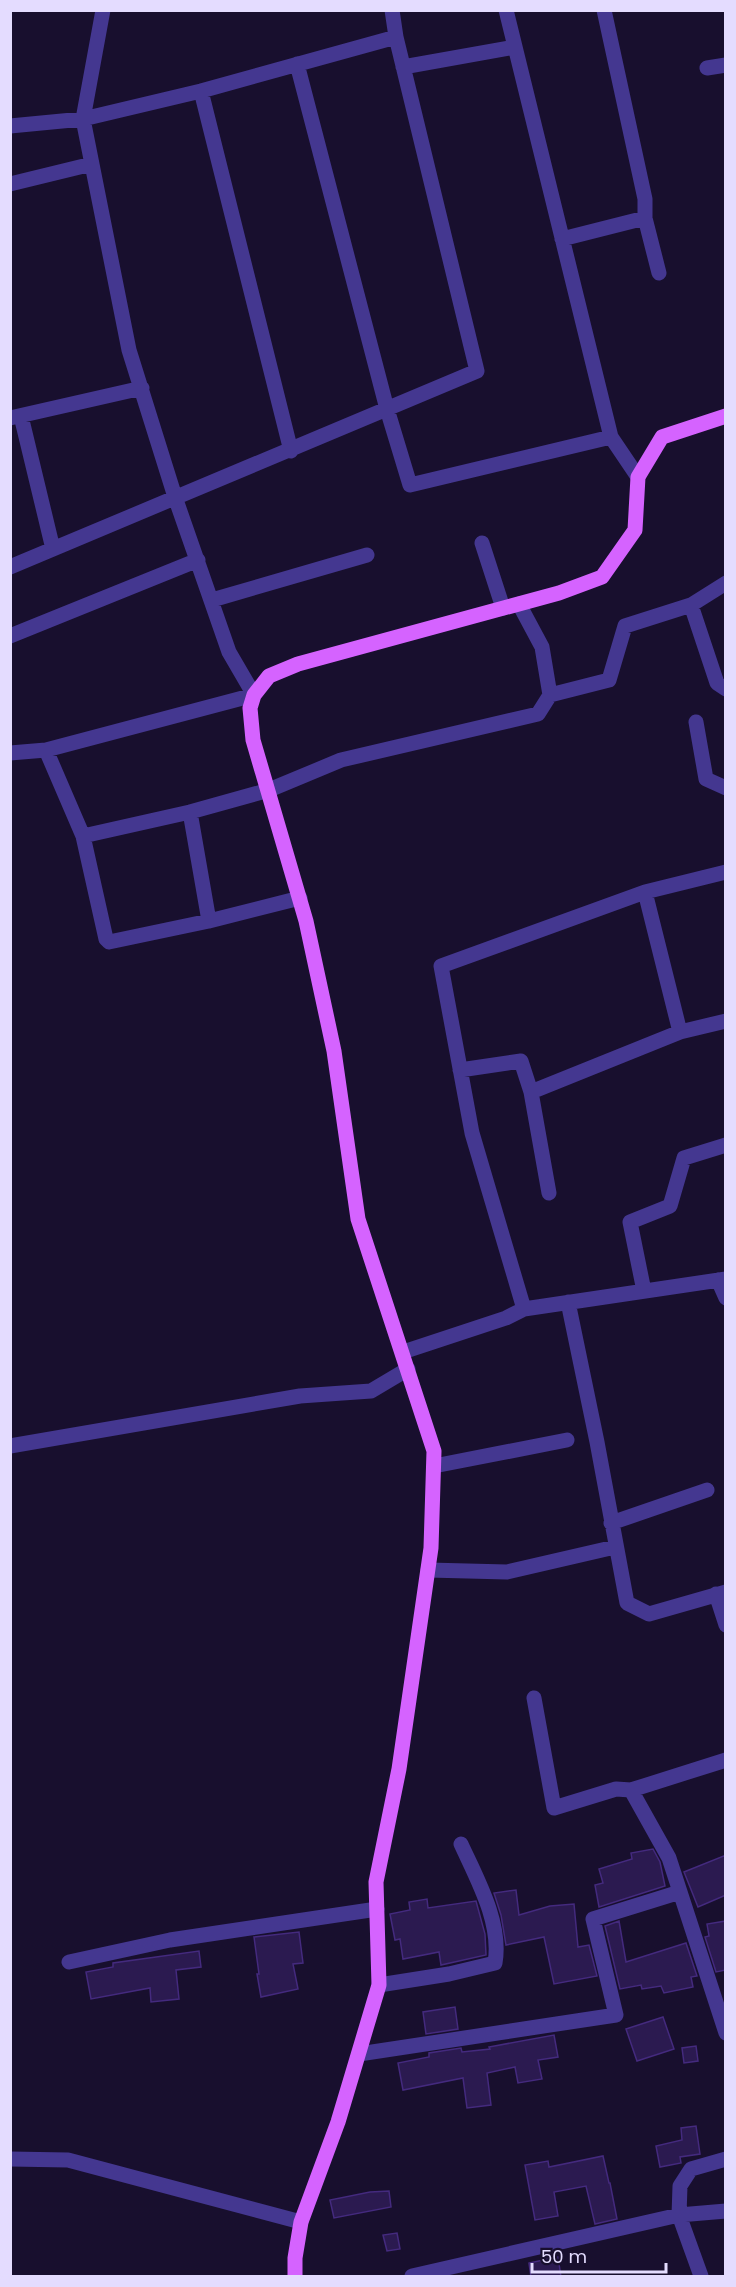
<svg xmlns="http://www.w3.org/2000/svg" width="736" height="2287" font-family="Poppins,sans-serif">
	<rect width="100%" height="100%" fill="#180f2e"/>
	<path fill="#2b1a50" stroke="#442a7e" stroke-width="1.5" d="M653 1849 660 1862 665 1886 599 1907 595 1885 603 1883 599 1869 632 1859 631 1853Z
		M726 1855V1895L698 1907 684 1872Z
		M516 1890 519 1915 550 1906 574 1904 578 1947 589 1945 597 1976 554 1984 544 1937 506 1945 501 1915 494 1893Z
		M427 1899 428 1908 476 1901 485 1934 486 1955 441 1965 439 1952 403 1959 400 1939 395 1940 390 1914 410 1910 409 1902Z
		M619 1921 626 1962 686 1943 697 1976 691 1977 693 1987 664 1993 661 1986 642 1989 641 1985 620 1989 605 1926Z
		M726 1921V1970L716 1972 705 1937 709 1936 707 1924Z
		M299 1932 303 1963 293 1964 298 1989 261 1997 257 1974H259L254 1937Z
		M199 1951 201 1967 176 1970 179 1999 151 2002 150 1988 91 1999 86 1972 113 1967V1963Z
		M455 2007 458 2029 426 2034 423 2012Z
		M663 2017 674 2049 637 2061 626 2029Z
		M554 2035 558 2057 538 2060 542 2079 518 2083 515 2067 487 2073 491 2105 467 2108 463 2078 403 2090 398 2063 429 2057V2053L461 2048 462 2052 490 2049 489 2047Z
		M696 2046 698 2061 684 2063 682 2048Z
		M696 2126 700 2154 680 2157 681 2163 660 2167 656 2146 682 2140 681 2128Z
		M603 2156 609 2183H610L617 2219 595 2224 586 2186 554 2192 558 2216 535 2220 525 2165 548 2161 549 2167Z
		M389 2191 391 2207 334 2218 330 2200 370 2192Z
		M397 2233 400 2249 387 2251 383 2235Z
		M558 2257 561 2277H531L529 2263Z"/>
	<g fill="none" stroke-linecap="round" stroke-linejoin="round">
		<path stroke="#443790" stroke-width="15" d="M392 10 396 37
			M506 10 611 437 638 477
			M297 64 387 409 410 485 611 437
			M403 67 515 47
			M707 68 726 65
			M201 91 291 451
			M10 126 83 119 201 91 396 37 477 371 10 567
			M10 184 92 164
			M645 218 659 273
			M562 239 645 218V199L604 10
			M21 416 53 549
			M10 418 142 388
			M482 543 503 608
			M212 600 367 555
			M519 604 542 647 550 695
			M691 605 717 683 726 689
			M10 636 198 560
			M696 722 706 779 726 788
			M46 750 83 836 106 939 109 942 209 921 300 898
			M10 753 46 750 254 695 229 652 175 497 129 350 83 119 103 10
			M190 812 209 921
			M83 836 190 812 269 790 341 760 538 714 550 695 609 680 625 626 691 605 726 583
			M645 892 680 1032
			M460 1070 521 1061 531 1092 549 1193
			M531 1092 680 1032 726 1021
			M718 1280 726 1298
			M644 1291 630 1222 670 1206 684 1158 726 1145
			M568 1302 597 1442 627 1603 649 1614 726 1592
			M524 1309 726 1279
			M403 1352 506 1318 524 1309 472 1133 441 966 645 892 726 872
			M10 1446 300 1396 371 1391 408 1369
			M434 1466 567 1440
			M611 1523 707 1490
			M428 1570 507 1572 615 1547
			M716 1594 726 1625
			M534 1698 554 1808 616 1789 631 1790 726 1760
			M631 1790 669 1858 726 2033
			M69 1962 170 1940 377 1909
			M379 1985 449 1974 495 1963C502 1923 477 1879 461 1844
			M359 2054 616 2015 593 1919 680 1892
			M10 2159 68 2160 301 2222
			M412 2276 679 2215 726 2211
			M701 2276 679 2215 680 2186 691 2169 726 2159"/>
		<path stroke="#d563ff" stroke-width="15" d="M295 2276V2258L301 2222 338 2122 379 1985 376 1882 399 1769 431 1548 434 1451 358 1219 334 1051 306 921 253 740 250 708 254 695 269 676 298 664 559 593 602 577 635 530 638 477 662 437 726 416"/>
	</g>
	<rect width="736" height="2287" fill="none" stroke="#e4dcff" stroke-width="24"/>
	<path d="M532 2263v9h134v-9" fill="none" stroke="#e4dcff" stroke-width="3"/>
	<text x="541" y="2263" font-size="18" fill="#e4dcff" stroke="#180f2e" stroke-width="4.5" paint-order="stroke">50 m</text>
</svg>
